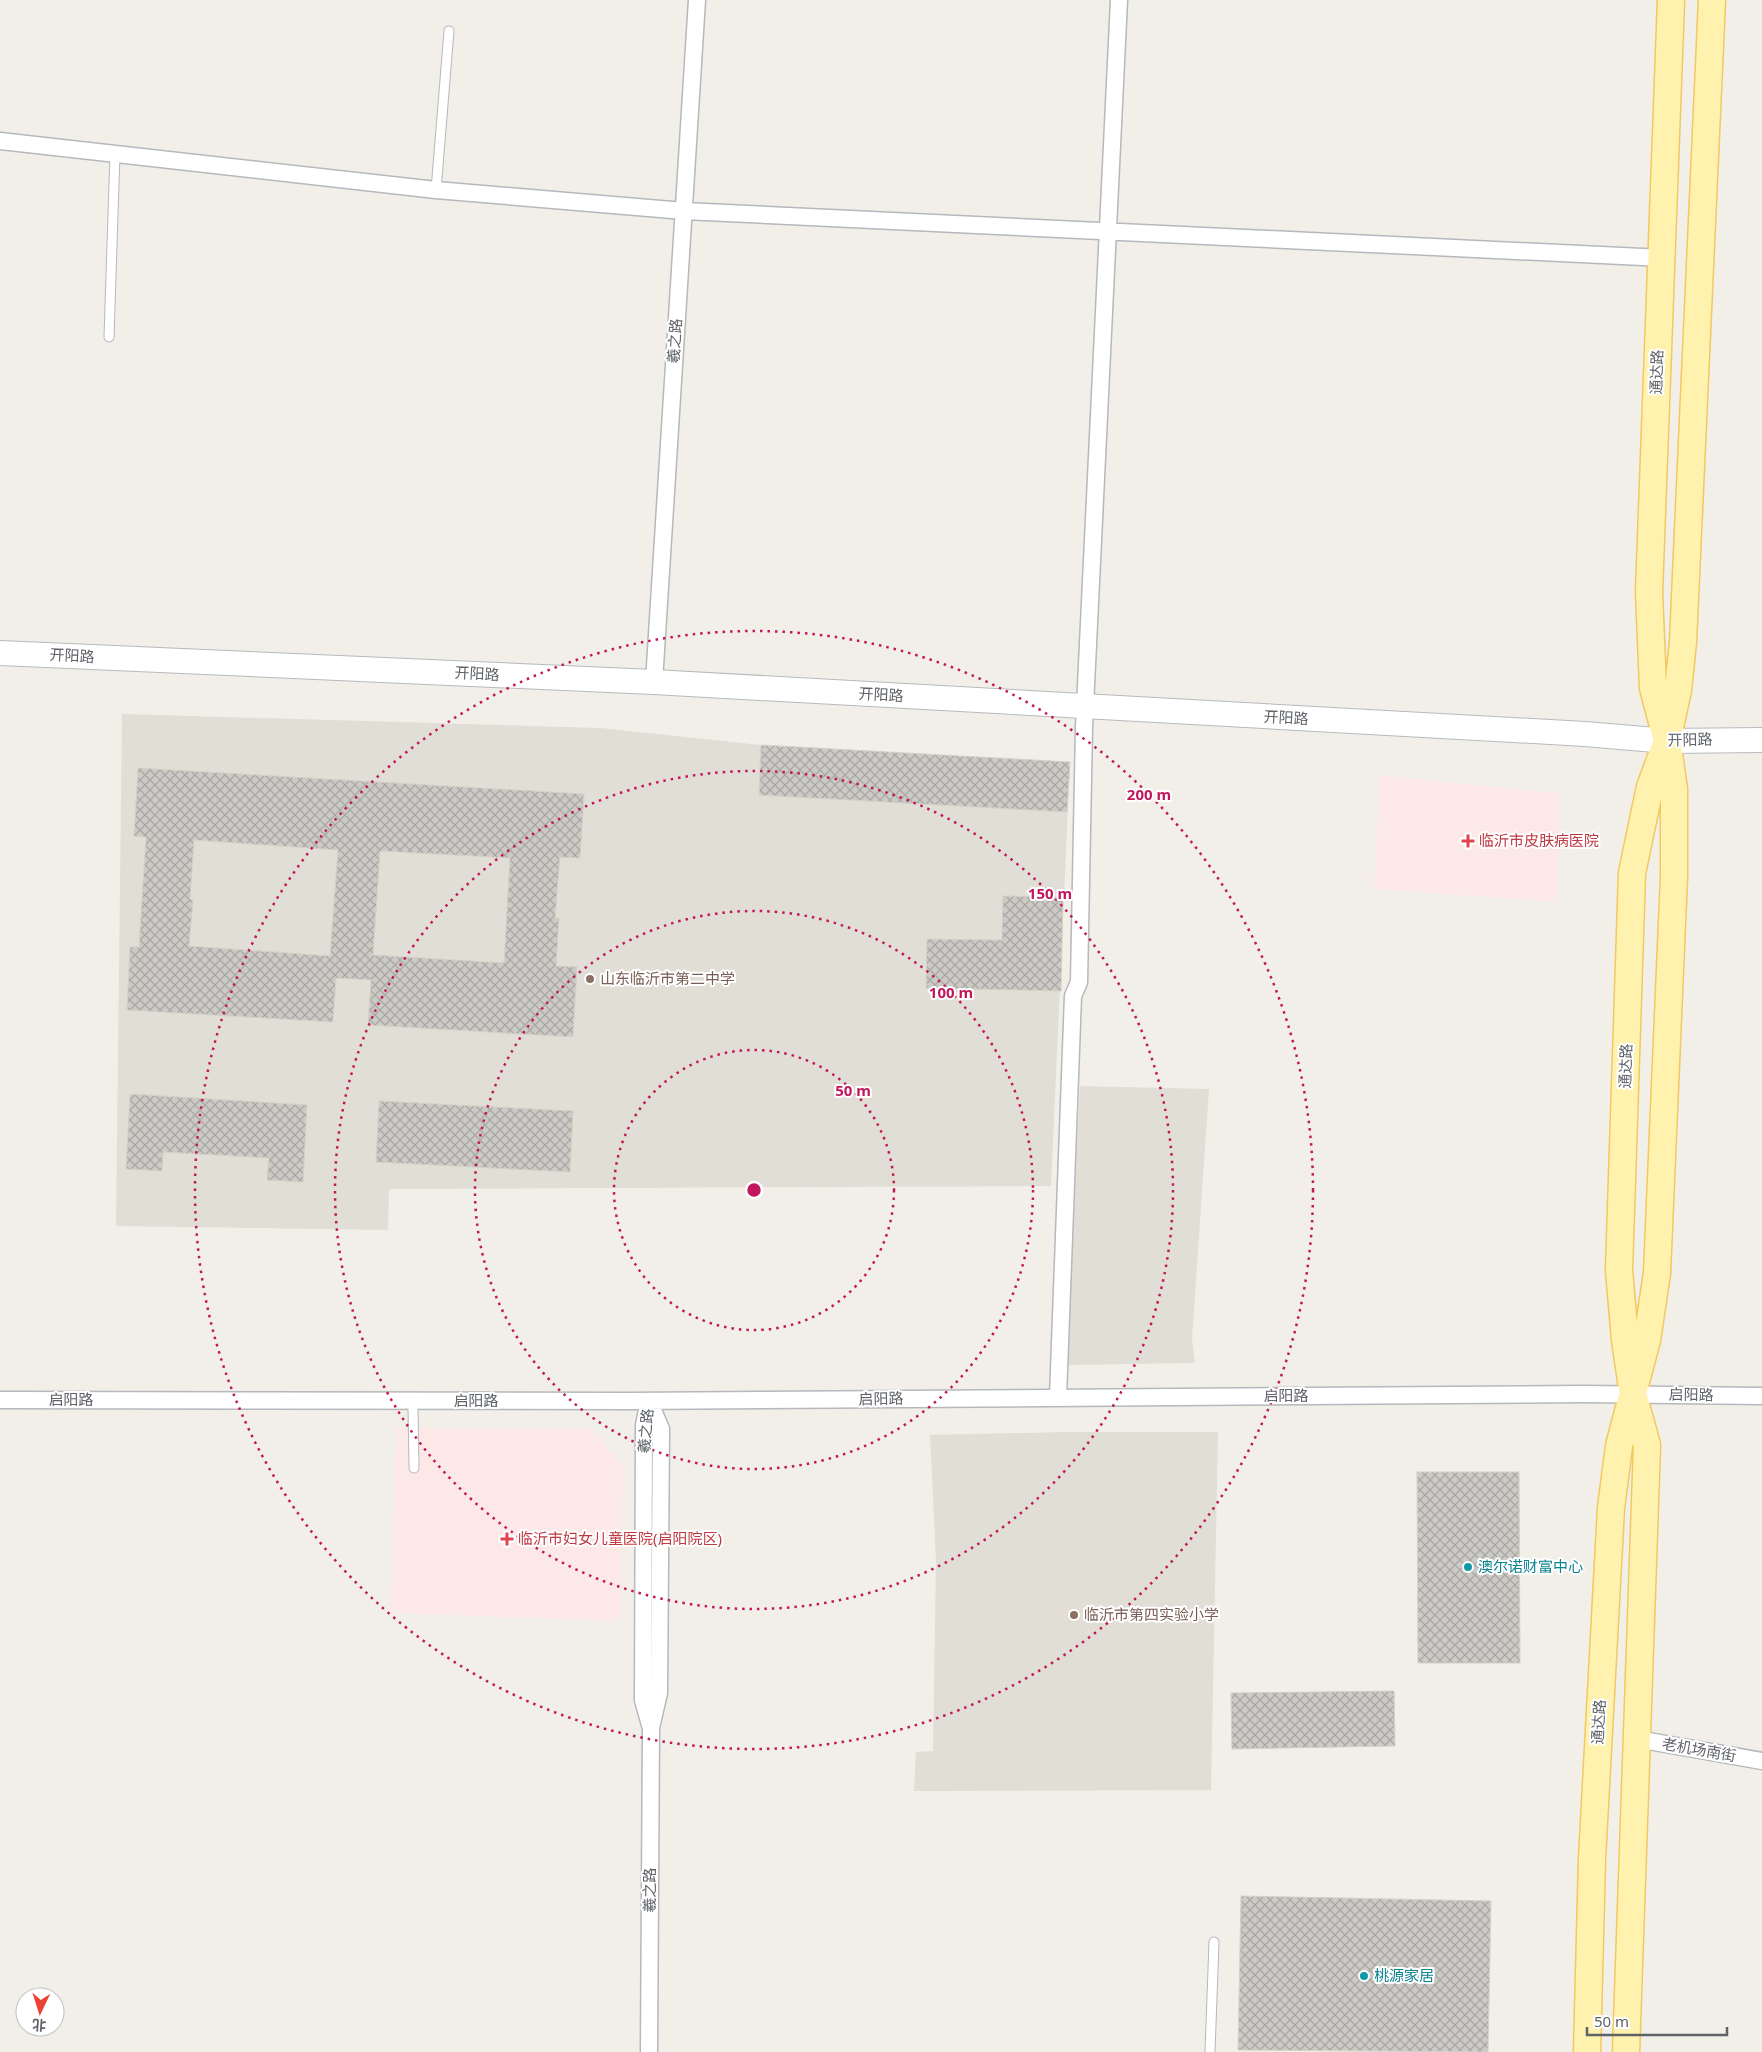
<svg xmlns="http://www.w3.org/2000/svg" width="1762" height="2052" font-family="'Noto Sans','Noto Sans SC',sans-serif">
	<defs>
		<pattern id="building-cross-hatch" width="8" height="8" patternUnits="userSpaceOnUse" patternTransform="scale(1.25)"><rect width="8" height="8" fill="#cccac5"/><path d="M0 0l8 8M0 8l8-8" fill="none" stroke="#a9a8a4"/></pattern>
	</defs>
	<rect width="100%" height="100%" fill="#f1efe8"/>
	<path fill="#e1ded6" d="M122 714 600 728 761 745 1070 762 1051 1186 389 1189 388 1230 116 1226Z
		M1080 1086 1209 1089 1192 1340 1195 1363 1067 1365Z
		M1068 1432H1218L1211 1790 914 1791 916 1752 933 1751 936 1560 930 1435Z"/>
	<path fill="#fce8e6" d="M1380 775 1559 793 1557 902 1374 889Z
		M396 1428H590L623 1465 621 1621 391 1613Z"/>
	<path fill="url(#building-cross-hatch)" stroke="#d6d1c6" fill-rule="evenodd" d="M761 745 1070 762 1067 812 759 795Z
		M138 768 584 794 580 858 560 857 555 918H559L556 966 577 967 573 1037 368 1025 371 980 336 978 333 1022 127 1010 130 947H139L146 837 134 836ZM194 840 338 850 330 956 189 946 193 900 190 899ZM380 851 510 858 504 963 373 955Z
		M1003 896 1063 897 1061 991 926 988 927 939 1002 940Z
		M130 1094 307 1105 303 1182 267 1180 269 1158 163 1152 162 1171 126 1169Z
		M379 1101 573 1111 570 1172 376 1162Z
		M1417 1472H1519L1520 1663H1418Z
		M1394 1691 1395 1746 1232 1749 1231 1693Z
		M1241 1896 1491 1901 1488 2052 1238 2050Z"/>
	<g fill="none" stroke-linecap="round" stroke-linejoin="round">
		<g stroke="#b5b8bc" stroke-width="11">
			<path id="lane" d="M436 190 449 31
				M109 337 115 154
				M413 1408 414 1468
				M1210 2052 1214 1942"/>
		</g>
		<g stroke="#b5b8bc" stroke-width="19">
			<path id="street" d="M0 141 436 190 684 211 1663 258
				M654 682 697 0
				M1058 1397 1073 996 1079 982 1084 727 1119 0
				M0 1400 628 1401 1584 1394 1762 1396
				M649 1401 661 1429 659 1693 651 1728 649 2052
				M649 1401 644 1425 643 1700 650 1725
				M1637 1739 1762 1761"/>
		</g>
		<g stroke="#b6babf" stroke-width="26">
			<path id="secondary" d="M0 653 654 682 1585 734 1667 741 1762 740"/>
		</g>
		<g stroke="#f2c960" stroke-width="29">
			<path id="primary" d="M1587 2052 1592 1859 1611 1508 1619 1446 1647 1340 1657 1273 1674 876V789L1667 741 1653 688 1649 592 1671 0
				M1626 2052 1647 1445 1633 1394 1625 1340 1619 1270 1632 873 1650 787 1667 741 1678 690 1683 642 1712 0"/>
		</g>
		<use href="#lane" stroke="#fff" stroke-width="9"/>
		<use href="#street" stroke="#fff" stroke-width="16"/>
		<use href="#secondary" stroke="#fff" stroke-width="24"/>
		<use href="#primary" stroke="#fff2af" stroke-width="26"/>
	</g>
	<g fill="none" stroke="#c2185b" stroke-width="2.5" stroke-dasharray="2.5 5">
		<circle cx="754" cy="1190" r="140"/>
		<circle cx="754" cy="1190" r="279"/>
		<circle cx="754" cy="1190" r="419"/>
		<circle cx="754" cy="1190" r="559"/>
	</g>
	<g fill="#e0444e" stroke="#fff" stroke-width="2">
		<path d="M1465.5 833.5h5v5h5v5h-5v5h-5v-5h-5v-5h5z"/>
		<path d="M504.5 1531.5h5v5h5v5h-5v5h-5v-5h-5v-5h5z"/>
	</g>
	<g fill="#8d6e63" stroke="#fff" stroke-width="2">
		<circle cx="590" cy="979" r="5"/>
		<circle cx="1074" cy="1615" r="5"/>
	</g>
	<g fill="#0f9aa8" stroke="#fff" stroke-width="2">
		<circle cx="1468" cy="1567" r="5"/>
		<circle cx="1364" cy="1976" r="5"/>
	</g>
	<g text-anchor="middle" stroke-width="4" stroke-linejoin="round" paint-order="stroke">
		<g font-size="15" fill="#5f6368" stroke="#fff">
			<text transform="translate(675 341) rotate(-86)" y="5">羲之路</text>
			<text transform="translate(1657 372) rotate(-88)" y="5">通达路</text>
			<text transform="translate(72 656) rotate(3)" y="5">开阳路</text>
			<text transform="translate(477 674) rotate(3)" y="5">开阳路</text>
			<text transform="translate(881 695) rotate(3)" y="5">开阳路</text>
			<text transform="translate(1286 718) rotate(3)" y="5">开阳路</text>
			<text transform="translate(1690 740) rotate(-1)" y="5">开阳路</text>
			<text transform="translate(1626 1066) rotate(-88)" y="5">通达路</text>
			<text transform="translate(1691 1395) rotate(1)" y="5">启阳路</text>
			<text x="1286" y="1401">启阳路</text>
			<text transform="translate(881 1399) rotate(-1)" y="5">启阳路</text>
			<text x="71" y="1405">启阳路</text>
			<text x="476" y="1406">启阳路</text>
			<text transform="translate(646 1431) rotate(-85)" y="5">羲之路</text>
			<text transform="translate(1599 1722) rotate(-87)" y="5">通达路</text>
			<text transform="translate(1699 1750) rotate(10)" y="5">老机场南街</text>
			<text transform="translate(650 1890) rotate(-90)" y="5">羲之路</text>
		</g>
		<g font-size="15" fill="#be3a42" stroke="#fff" text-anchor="start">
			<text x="1479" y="846">临沂市皮肤病医院</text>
			<text x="518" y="1544">临沂市妇女儿童医院(启阳院区)</text>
		</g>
		<g font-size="15" fill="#785e54" stroke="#fff" text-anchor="start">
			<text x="600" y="984">山东临沂市第二中学</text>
			<text x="1084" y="1620">临沂市第四实验小学</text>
		</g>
		<g font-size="15" fill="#0d838f" stroke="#fff" text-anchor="start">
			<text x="1478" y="1572">澳尔诺财富中心</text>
			<text x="1374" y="1981">桃源家居</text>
		</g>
	</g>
	<circle cx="754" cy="1190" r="8" fill="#c2185b" stroke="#fff" stroke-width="2.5"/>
	<g font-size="15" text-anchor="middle" font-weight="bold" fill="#c2185b" stroke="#fff" stroke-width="4" stroke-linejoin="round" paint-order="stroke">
		<text x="1149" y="800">200 m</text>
		<text x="1050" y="899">150 m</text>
		<text x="951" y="998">100 m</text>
		<text x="853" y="1096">50 m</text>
	</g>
	<g transform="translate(40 2012) rotate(184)"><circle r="24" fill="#ffffff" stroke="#bfc1c3"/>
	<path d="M0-4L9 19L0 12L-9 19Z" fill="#ea4335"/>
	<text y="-8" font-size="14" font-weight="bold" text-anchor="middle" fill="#5f6368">北</text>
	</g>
	<path d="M1587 2027v8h140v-8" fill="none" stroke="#5f6368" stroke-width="2.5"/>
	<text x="1594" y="2027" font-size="15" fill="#5f6368" stroke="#ffffff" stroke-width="4" paint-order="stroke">50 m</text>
</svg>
